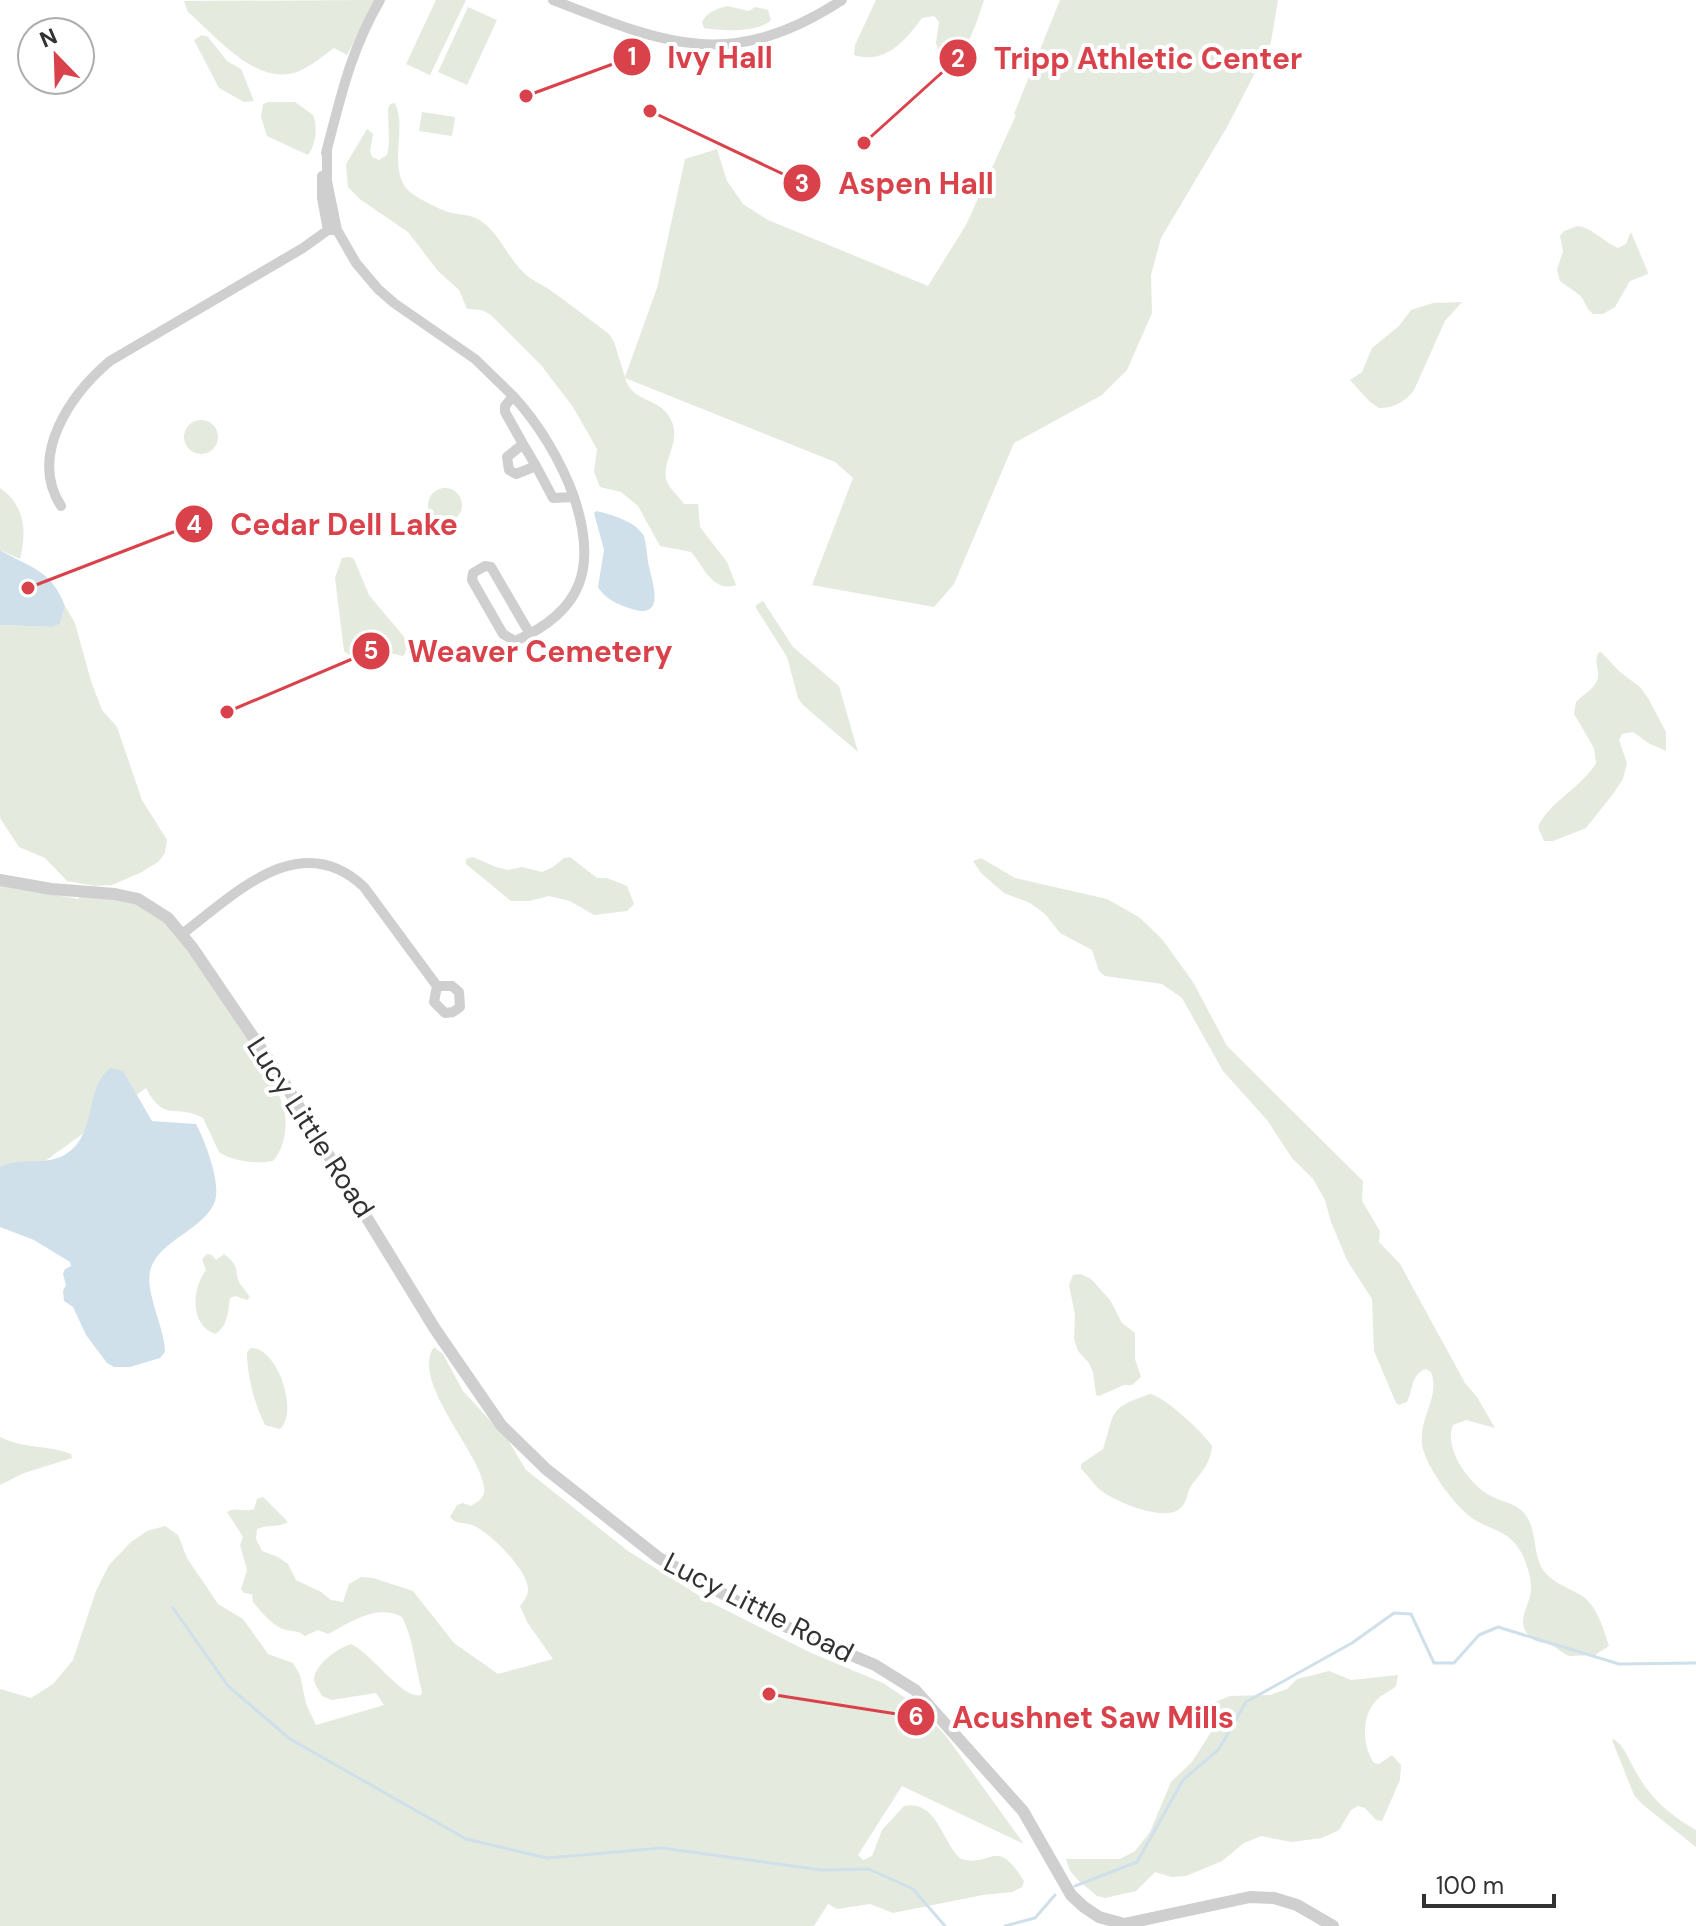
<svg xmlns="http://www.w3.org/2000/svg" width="1696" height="1926" font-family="'DM Sans',sans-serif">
	<rect width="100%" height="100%" fill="#fff"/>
	<path fill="#e4eade" d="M375 0 347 55 334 48C323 56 310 67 297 72 256 86 217 37 188 12L184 1Z
		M436 0H466L430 75 406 64Z
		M876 0H984C980 12 969 48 959 54 952 57 945 54 939 53L936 43 939 22 934 16 922 18C905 41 885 65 854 55L855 45Z
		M1060 0H1278L1271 42 1227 127 1161 238 1151 275 1152 313 1127 370 1102 395 1014 443 954 584 934 607 812 585 853 478 835 462 625 378C632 403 659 397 670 418 683 440 662 460 666 479 669 489 679 496 684 504H698L700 527 727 562 736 585C712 593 704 566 691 552L660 546 638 506 621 492 600 487 594 472 597 449 573 407 541 365 491 315 482 310 467 309 459 290 438 271 408 232 361 200 348 187 346 164 367 129 373 134 370 151 372 157 379 160 387 155 389 144 388 109 390 104 395 103C407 129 389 160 405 187 410 195 442 211 452 213 462 215 473 215 481 221 499 233 508 258 524 273 531 280 541 284 550 290 570 304 589 319 609 334L614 342 625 377 657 288 685 159 717 149 727 181 743 204 768 220 928 286 966 225 1016 115 1014 114Z
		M727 6 749 11 755 7 768 10 771 20C758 33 722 31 704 28L702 22C707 12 716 9 727 6Z
		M468 7 497 20 467 85 438 72Z
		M202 35 208 37 227 61 241 69 254 101 244 102 219 88 194 40Z
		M268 102H295L313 115C318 127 316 144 308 155L267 136 261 117 263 104Z
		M422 112 455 117 452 136 419 131Z
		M1578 226C1594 229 1604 242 1618 248L1626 244 1631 232 1647 270 1648 274 1630 281 1615 307 1603 314H1593L1588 309 1581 296 1560 281 1557 270 1563 251 1560 236 1564 231Z
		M1462 302 1445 321 1414 390C1405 402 1394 408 1379 408L1370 402 1350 380 1362 372 1372 348 1399 326 1411 310 1433 303Z
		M184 437a17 17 0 1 1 34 0a17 17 0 1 1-34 0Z
		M0 488C25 505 27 531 20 559L0 550Z
		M428 505a17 17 0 1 1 34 0a17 17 0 1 1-34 0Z
		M350 557 354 559 369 595 405 638 407 644 405 654 402 656 379 650 351 656 344 651 335 578 342 558Z
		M763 601 793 647 839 686 858 752 803 705 798 698 787 657 756 608V605Z
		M65 606 75 623 91 681 102 710 117 727 142 800 167 840 165 853 158 862 140 873 112 885 95 886 67 881 45 858 19 847 0 818V625L52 627 60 624Z
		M1601 652 1620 672 1640 687 1648 698 1666 732V751L1650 744 1633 732 1622 734 1619 740 1627 763 1623 779 1613 794 1586 828 1553 841H1544L1538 827C1548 803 1582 787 1596 763L1594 748 1574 714 1576 702C1584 693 1600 687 1598 672 1597 663 1595 662 1598 653Z
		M473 857 496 867 508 870 522 867 542 872 553 867 564 858 570 857 597 878H607L627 886 634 904 627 911 594 915 570 901 549 896 529 901H511L466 864V859Z
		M981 858 1015 878 1107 899 1139 917 1162 939 1193 982 1227 1046 1363 1181 1362 1201 1380 1231 1379 1242 1400 1264 1465 1383 1477 1397 1495 1428 1466 1420 1453 1425C1443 1448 1470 1486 1491 1496 1504 1503 1518 1503 1527 1517 1537 1533 1533 1555 1543 1570 1552 1582 1566 1587 1579 1594 1597 1604 1603 1628 1609 1646L1595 1655 1569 1656C1562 1653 1556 1646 1548 1644 1542 1642 1537 1643 1531 1638 1513 1621 1531 1607 1531 1587 1531 1577 1526 1561 1521 1552 1508 1529 1491 1531 1472 1518 1455 1506 1432 1474 1425 1455 1412 1423 1442 1400 1431 1372L1426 1369C1411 1374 1413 1390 1407 1402L1399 1405 1396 1403 1374 1351 1372 1299 1347 1260 1331 1222 1325 1200 1313 1179 1292 1158 1267 1120 1223 1071 1182 998 1162 984 1105 976 1099 971 1092 950 1060 933 1045 914 1030 903 1004 893 981 873 973 861Z
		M0 885 78 899 80 897C94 898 131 897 142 901 175 915 275 1072 284 1109 288 1126 285 1147 273 1161 258 1164 233 1162 219 1152L203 1118C176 1103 165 1124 146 1088L12 1185 0 1168Z
		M207 1254 212 1255 216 1260 224 1254C243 1268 232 1272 241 1285 244 1289 247 1293 250 1297L247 1300 235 1296 230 1298C228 1311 228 1327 215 1334 189 1324 192 1289 206 1270L202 1259Z
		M1081 1274 1091 1279 1110 1300 1122 1323 1135 1333V1359L1141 1377 1132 1385H1124L1099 1396 1096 1395 1093 1372 1089 1363 1078 1351 1074 1339 1075 1315 1069 1285 1073 1275Z
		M434 1347 443 1354 463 1391 508 1440 526 1470 628 1551 706 1600 809 1652 883 1683 919 1707 946 1736 1024 1844 902 1786 858 1855 863 1860 872 1856 882 1830 904 1806C937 1799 942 1843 961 1859 993 1868 995 1835 1024 1881L1022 1887 1012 1892 983 1895 893 1913 870 1904 837 1909 828 1904 814 1926H0V1689L31 1698 53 1684 73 1660 96 1591 109 1565 131 1542 147 1531 165 1526 178 1535 187 1558 218 1604 243 1619 268 1654 293 1663 300 1675 306 1704 316 1725 384 1705 376 1693 332 1700 322 1696C320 1692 314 1684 314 1679 315 1664 338 1648 351 1644 373 1654 402 1700 421 1695L422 1691C415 1667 414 1640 402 1617 377 1603 349 1623 328 1634L318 1630 305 1636C297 1630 295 1632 286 1630 273 1627 261 1611 253 1602L252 1594 244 1593 241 1589 247 1570 240 1545 243 1537 227 1512C236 1506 245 1513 254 1509L257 1499 263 1497 288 1522C278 1528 268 1524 257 1529L256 1539 262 1551 278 1557 288 1564 296 1580 321 1592 331 1600 343 1602 349 1584 361 1577 373 1578 413 1591 454 1643 498 1674 553 1659 527 1622 520 1606C523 1602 528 1596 528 1590 529 1571 489 1531 472 1525 463 1522 457 1525 450 1517L457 1505 463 1503 471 1506C478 1502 486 1497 484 1487 480 1452 410 1381 434 1347Z
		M251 1348C278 1347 299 1413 280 1429L265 1425C254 1403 247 1375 247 1352Z
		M1150 1394C1165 1397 1204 1433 1212 1446 1211 1462 1202 1472 1193 1483 1186 1492 1188 1504 1178 1510 1161 1521 1112 1501 1098 1488 1092 1482 1088 1475 1081 1469V1464L1103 1449C1116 1412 1106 1409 1150 1394Z
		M0 1437C24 1449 49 1445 71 1454L72 1458 24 1473 0 1485Z
		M1329 1671 1351 1680 1398 1675 1396 1686C1391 1691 1386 1692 1380 1697 1361 1712 1361 1744 1374 1763L1379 1764 1392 1755 1401 1765 1400 1780 1382 1821 1376 1820 1365 1808 1358 1806 1351 1810 1339 1830 1322 1838 1291 1842 1261 1836 1244 1843 1222 1861 1186 1876 1171 1877 1155 1872 1136 1891 1105 1898 1097 1896 1078 1880 1070 1871 1066 1859H1120L1135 1851 1150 1832 1171 1782 1192 1762 1213 1729V1708L1215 1702 1230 1696 1270 1695 1287 1689 1297 1679Z
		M1614 1739C1627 1749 1630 1764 1639 1777 1653 1801 1673 1817 1696 1830V1847L1642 1804 1634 1795 1612 1740Z"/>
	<path fill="#cfe0eb" d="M596 511C613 515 635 521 644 536 646 545 647 553 648 562 651 579 669 623 629 608 617 604 605 599 598 587L604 550 594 513Z
		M0 550C30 568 51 569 65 606L60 624 52 627 0 625Z
		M110 1068 123 1071 152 1121 196 1124C205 1141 221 1182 215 1201 211 1214 196 1225 185 1233 173 1241 156 1253 151 1268 143 1289 165 1328 165 1352L160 1358 130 1367H114L107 1363 86 1335 73 1307 64 1301 63 1291 66 1285 63 1274 65 1269 71 1266 70 1262 34 1240 0 1227V1167C20 1156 46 1167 66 1154 98 1134 83 1091 110 1068Z"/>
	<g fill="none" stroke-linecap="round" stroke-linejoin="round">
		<path stroke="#cfe0eb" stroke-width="3" d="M173 1608 228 1686 290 1739 466 1839 547 1858 662 1848 822 1870 869 1869 913 1889 945 1926
			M1075 1886 1137 1862 1183 1780 1219 1749 1246 1702 1352 1643 1394 1613 1411 1614 1434 1663H1454L1479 1635 1498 1627 1619 1664 1696 1663
			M1005 1926 1035 1918 1055 1895"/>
		<path stroke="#cfcfcf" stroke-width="10" d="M553 0C667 45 731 72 842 0
			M327 150V181L337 230 356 263 378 289 394 303 475 359 513 396
			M326 153C341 96 350 52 380 0
			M322 176V198L328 230
			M523 444 505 412V406L513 396C539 424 561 461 574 497
			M61 506C28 455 71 394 110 361L303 248 328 230H337
			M530 634 491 567 485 566 473 573 472 580 503 634 515 641C584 611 597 566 574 497L553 498 536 466 516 474 509 470 507 457 523 444 536 466
			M182 934C234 895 300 826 364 887L437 986H452L459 992 460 1007 453 1012 445 1013 434 1002 437 986"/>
		<path stroke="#cfcfcf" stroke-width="12" d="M0 880 51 889 115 894 138 899 168 918 192 947 283 1081 435 1329 501 1425 546 1469 659 1558 743 1605 803 1635 875 1665 915 1690 1023 1811 1071 1895 1084 1907 1099 1917 1124 1924 1250 1897 1274 1898 1297 1905 1333 1926"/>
	</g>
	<g text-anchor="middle" stroke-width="8" stroke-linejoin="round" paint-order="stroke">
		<g font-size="28" fill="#323232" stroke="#fff">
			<text transform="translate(311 1127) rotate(57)" y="10">Lucy Little Road</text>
			<text transform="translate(759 1607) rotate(27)" y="10">Lucy Little Road</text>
		</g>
	</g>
	<path fill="none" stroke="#da424b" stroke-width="3" d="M526 96L632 57M864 143L958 58M650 111L802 183M28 588L194 524M227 712L371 651M769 1694L916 1717"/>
	<g fill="#da424b" stroke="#fff" stroke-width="3">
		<circle cx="526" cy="96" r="8"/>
		<circle cx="864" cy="143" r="8"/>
		<circle cx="650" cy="111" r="8"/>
		<circle cx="28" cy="588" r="8"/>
		<circle cx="227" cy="712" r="8"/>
		<circle cx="769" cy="1694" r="8"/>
		<circle cx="632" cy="57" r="20"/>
		<circle cx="958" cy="58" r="20"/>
		<circle cx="802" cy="183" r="20"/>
		<circle cx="194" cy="524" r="20"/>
		<circle cx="371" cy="651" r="20"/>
		<circle cx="916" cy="1717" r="20"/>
	</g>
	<g font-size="24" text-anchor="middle" font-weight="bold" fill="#fff">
		<text x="632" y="65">1</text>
		<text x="958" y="67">2</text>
		<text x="802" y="192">3</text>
		<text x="194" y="533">4</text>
		<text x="371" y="659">5</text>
		<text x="916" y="1725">6</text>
	</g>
	<g font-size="30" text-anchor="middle" font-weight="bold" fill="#da424b" stroke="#fff" stroke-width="8" stroke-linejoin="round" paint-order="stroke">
		<text x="720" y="68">Ivy Hall</text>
		<text x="1148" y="69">Tripp Athletic Center</text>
		<text x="916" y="194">Aspen Hall</text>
		<text x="344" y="535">Cedar Dell Lake</text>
		<text x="540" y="662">Weaver Cemetery</text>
		<text x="1093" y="1728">Acushnet Saw Mills</text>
	</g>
	<g transform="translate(56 56) rotate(337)"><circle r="38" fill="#ffffff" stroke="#adadad" stroke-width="2"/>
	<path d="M0-6L14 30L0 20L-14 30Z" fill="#da424b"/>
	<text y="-12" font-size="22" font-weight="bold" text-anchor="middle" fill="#323232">N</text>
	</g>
	<path d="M1424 1894v12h130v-12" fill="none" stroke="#323232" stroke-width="4"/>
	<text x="1436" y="1894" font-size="24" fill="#323232" stroke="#ffffff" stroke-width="6" paint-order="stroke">100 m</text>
</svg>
